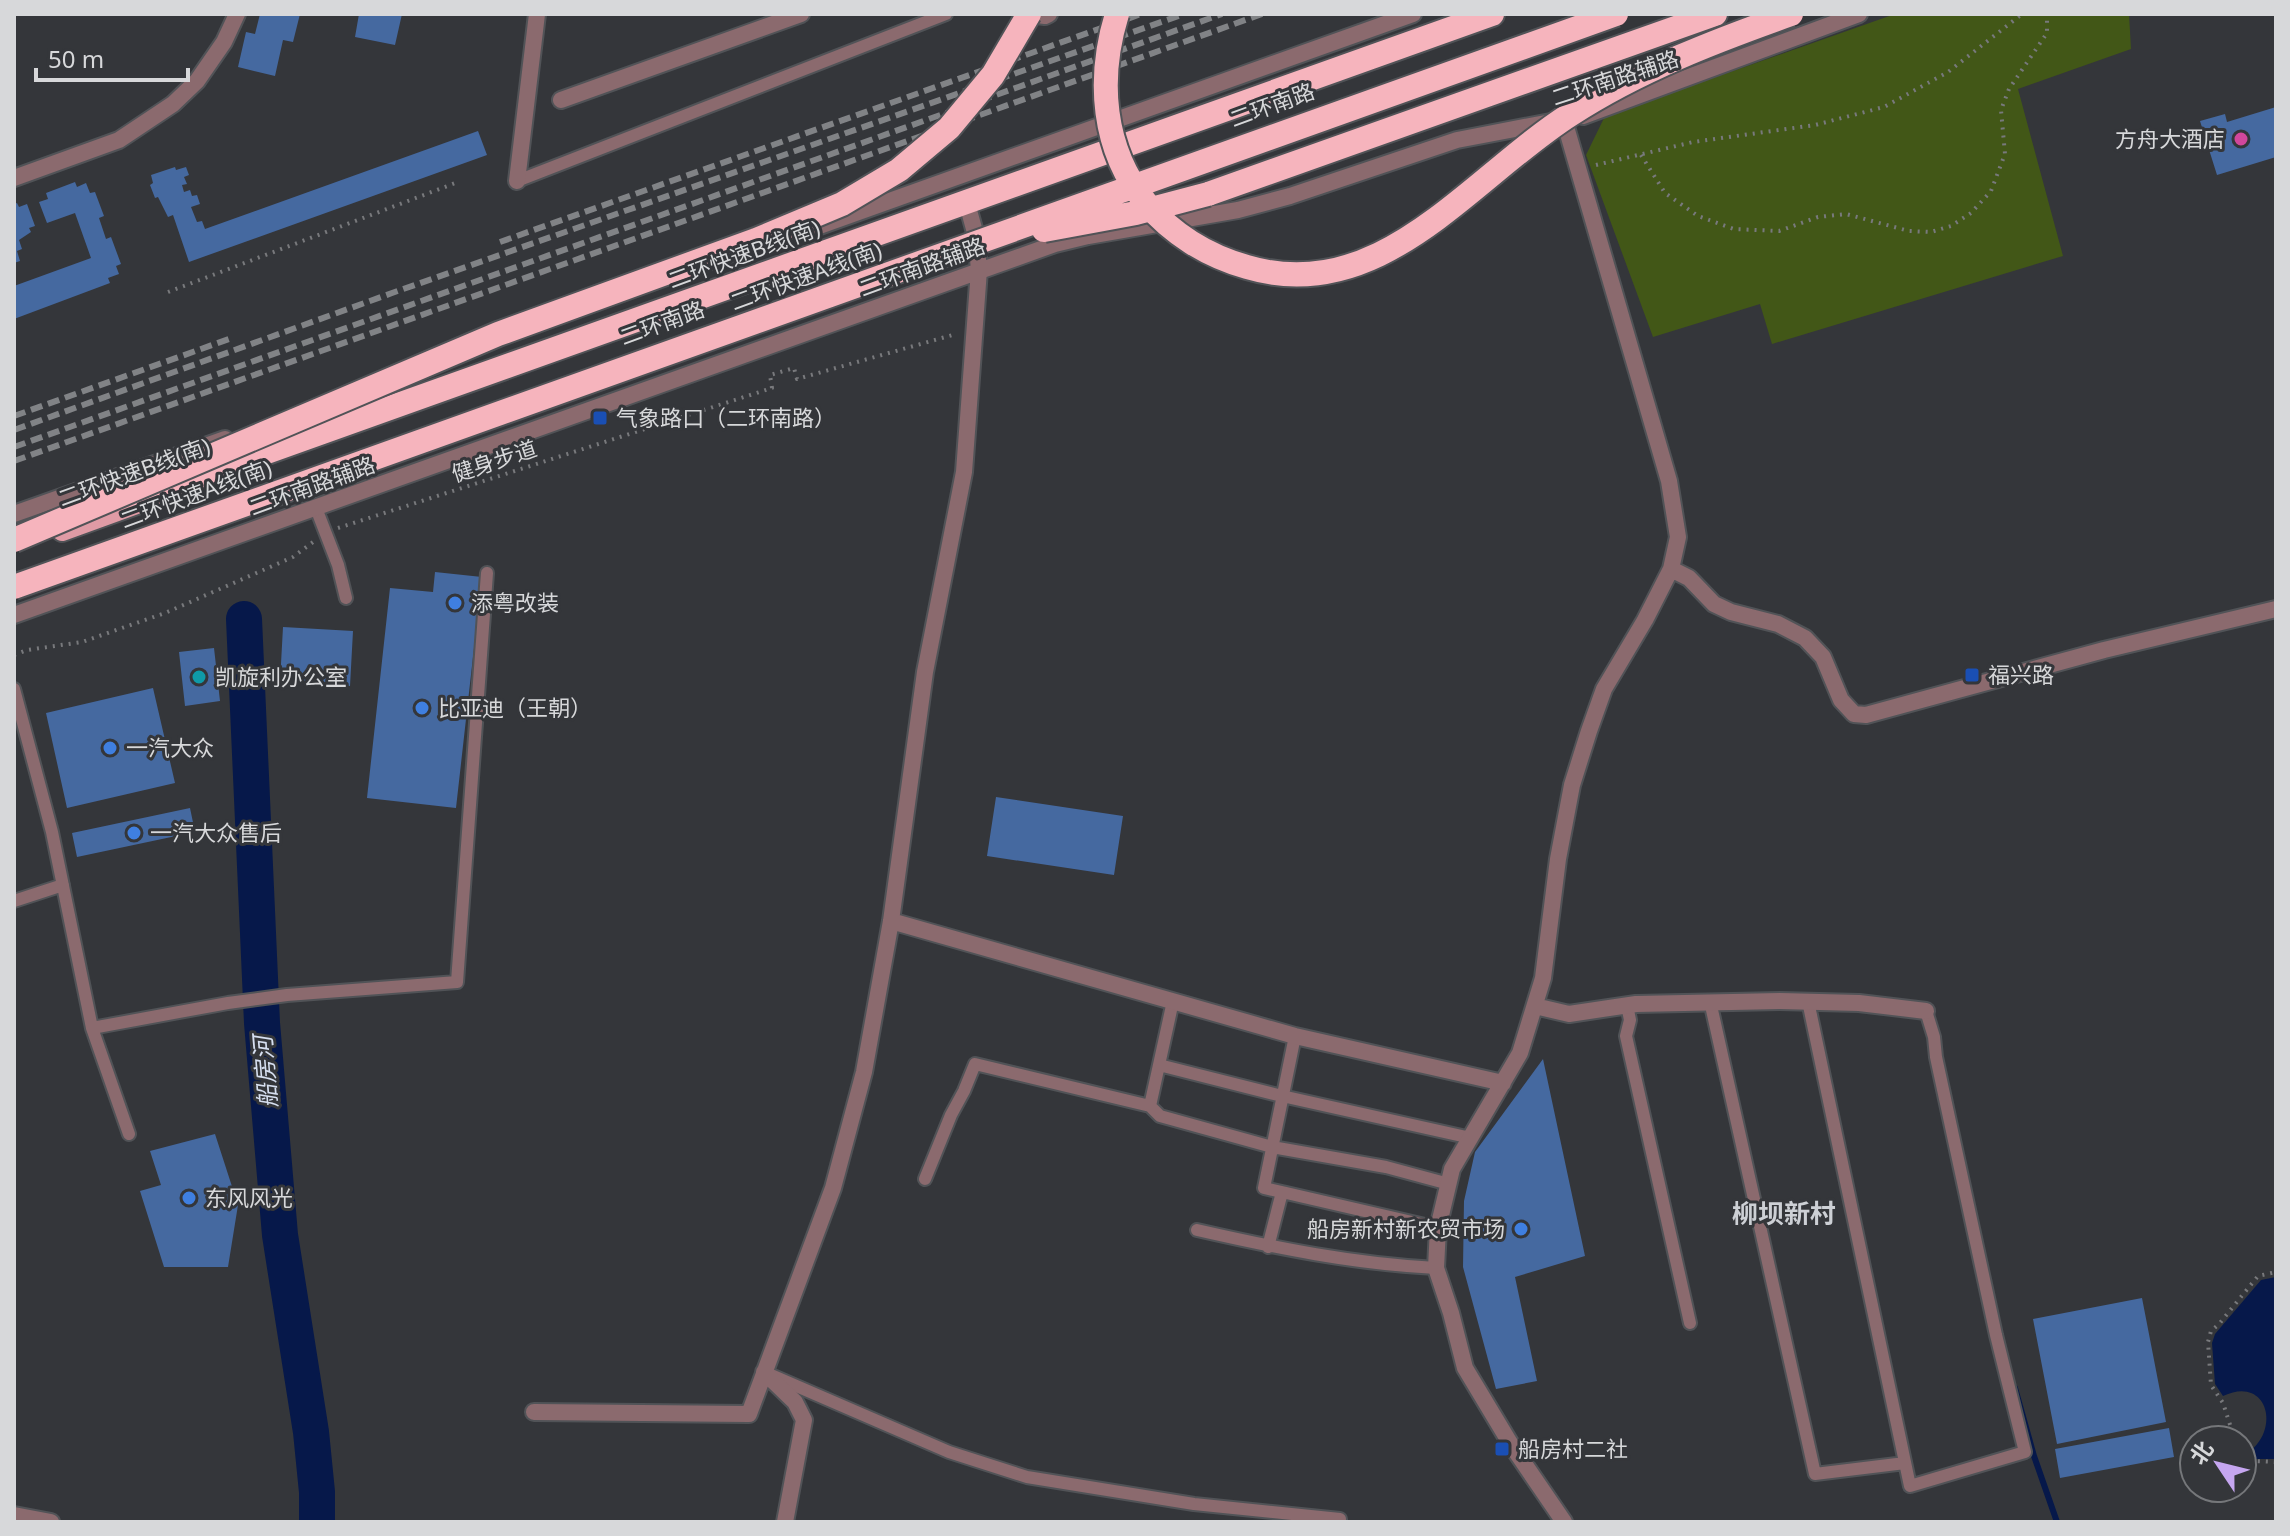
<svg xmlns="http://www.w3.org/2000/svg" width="2290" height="1536" font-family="'Noto Sans','Noto Sans SC',sans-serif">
	<rect width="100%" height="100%" fill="#34363a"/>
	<path fill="#425717" d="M1895 14H2129L2131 49 2018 89 2063 256 1772 344 1760 304 1653 337 1586 155 1605 116Z"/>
	<path fill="#06184a" d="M2276 1277V1459H2249L2243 1456C2283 1434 2269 1374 2223 1396L2215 1384 2212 1343 2215 1334 2261 1280Z"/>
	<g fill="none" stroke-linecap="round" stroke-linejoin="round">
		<path stroke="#06184a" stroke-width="6" d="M2015 1388 2034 1456 2057 1522"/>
		<path stroke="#06184a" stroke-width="36" d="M244 619 262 1023 280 1235 311 1432 317 1492V1522"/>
	</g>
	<path fill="#4569a0" d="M260 14H300L293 42 283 40 275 76 238 67 246 32 255 34Z
		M359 14H402L395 45 355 37Z
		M2276 107V157L2217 175 2200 121 2225 114 2227 122Z
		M478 131 487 155 189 262 173 215 168 217 158 197 155 198 150 185 153 183 151 175 175 167 176 170 186 167 189 175 184 177 187 184 182 185 184 192 190 190 192 196 197 195 200 204 191 207 197 222 202 221 205 229Z
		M75 182 77 187 86 183 90 193 95 192 104 216 99 218 106 239 111 237 121 264 116 266 119 274 108 278 110 283 14 319V286L91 258 75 213 47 223 39 202 48 199 46 193Z
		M17 203 19 207 27 204 35 226 29 228 31 232 19 240 22 249 17 251 20 261 14 263V204Z
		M435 572 482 577 456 808 367 798 390 588 433 592Z
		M283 627 353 631 350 686 280 682Z
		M214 648 220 701 185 706 179 652Z
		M153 688 175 783 67 808 46 713Z
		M996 797 1123 816 1114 875 987 856Z
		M190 808 195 832 77 857 72 833Z
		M1543 1059 1585 1256 1515 1277 1537 1381 1496 1389 1463 1267 1464 1201 1475 1152Z
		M215 1134 238 1205 228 1267H164L140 1191 161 1185 150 1151Z
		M2142 1298 2166 1422 2057 1444 2033 1319Z
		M2169 1428 2174 1457 2060 1478 2055 1449Z"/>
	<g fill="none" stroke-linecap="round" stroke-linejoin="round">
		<g stroke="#515357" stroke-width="16">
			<path id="lane" d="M517 181 946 14
				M316 508 338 565 346 598
				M14 689 52 832 92 1028 129 1134
				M14 901 63 885
				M1710 1001 1815 1474 1905 1463
				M1808 1001 1910 1486 2025 1452 1996 1335 1936 1057 1934 1037 1926 1011
				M1627 1005 1630 1020 1626 1036 1690 1323
				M92 1028 228 1003 287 995 457 982 487 573
				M1159 1065 1282 1096 1471 1138
				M1150 1106 1173 1001
				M925 1179 951 1115 964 1091 975 1064 1150 1106 1160 1116 1272 1147 1386 1167 1449 1184
				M1282 1192 1438 1228
				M1197 1230C1276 1248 1355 1264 1436 1268
				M1268 1247 1282 1192 1264 1188 1295 1036
				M771 1375 949 1452 1027 1477 1194 1504 1340 1519"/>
		</g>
		<g stroke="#515357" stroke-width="20">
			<path id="street" d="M1030 14 1045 16 1049 14
				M561 100 801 14
				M1583 116 1859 14
				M14 178 119 140 173 104 197 81 224 42 237 14
				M517 181 537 14
				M811 229 1413 14
				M14 514 225 439
				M1671 569 1689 578 1714 604 1731 612 1778 624 1805 638 1823 657 1841 700 1854 714 1866 715 2104 650 2276 609
				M14 615 1055 244 1088 236 1238 210 1290 196 1457 140 1556 121
				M891 921 1295 1036 1503 1083
				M1535 1006 1569 1014 1636 1004 1780 1001 1859 1003 1926 1011
				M764 1372 795 1402 804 1420 785 1522
				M534 1412 749 1414 833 1188 864 1072 891 921 925 672 964 472 979 270 976 236 968 207
				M14 1515 51 1522
				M1564 1522 1510 1443 1465 1368 1451 1313 1436 1268 1438 1228 1452 1169 1520 1053 1543 978 1558 859 1572 785 1589 731 1604 689 1645 620 1671 569 1678 537 1669 481 1564 120"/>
		</g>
		<g stroke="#515357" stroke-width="24">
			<path id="primary" d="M62 531 156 497"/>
		</g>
		<g stroke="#515357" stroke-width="28">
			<path id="highway" d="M1208 194 1715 14
				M138 498 1492 14"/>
		</g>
		<path stroke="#78797c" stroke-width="4" stroke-dasharray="2 6" stroke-linecap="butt" d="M1641 155 1665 193 1698 216 1734 229 1779 231 1818 217 1846 214 1909 231 1931 232 1951 226 1971 213 1991 191 2005 154 2001 110 2009 89 2047 33V14
			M1596 165 1693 142 1815 125 1884 107 1948 72 2022 14
			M168 292 458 182
			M338 528 772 388 770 375 794 368 797 379 956 334
			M14 655 27 650 82 642 165 613 293 557 313 542
			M2235 1440 2223 1403 2211 1385 2208 1342 2211 1331 2219 1324 2258 1276 2276 1272
			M2242 1463 2255 1461 2276 1462"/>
		<use href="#lane" stroke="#8b6a6e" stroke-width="12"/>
		<use href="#street" stroke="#8b6a6e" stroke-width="16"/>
		<use href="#primary" stroke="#df9ba5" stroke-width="20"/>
		<use href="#highway" stroke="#f6b4bd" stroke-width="24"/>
		<path stroke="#818386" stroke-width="6" stroke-dasharray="12 6" stroke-linecap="butt" d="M500 242 1141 14
			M14 416 229 339
			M14 430 392 293 1184 14
			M14 447 1222 14
			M14 461 1262 14"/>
		<g stroke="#515357" stroke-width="28" stroke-linecap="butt">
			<path id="highway-bridge" d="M1117 14C1097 79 1102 149 1146 203 1172 234 1208 256 1247 267 1381 307 1470 178 1571 114 1639 70 1715 41 1791 14
				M1044 230 1136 213 1208 194
				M14 540 498 334 756 240 842 204 899 170 949 128 993 75 1029 14
				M14 587 1616 14"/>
		</g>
		<use href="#highway-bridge" stroke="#f6b4bd" stroke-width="24"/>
	</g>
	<circle fill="#d1479c" stroke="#34363a" stroke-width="3" cx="2241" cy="139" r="8"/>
	<g fill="#1a4fb4" stroke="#34363a" stroke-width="3">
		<rect x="592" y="410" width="16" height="16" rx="4"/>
		<rect x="1964" y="667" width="16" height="16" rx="4"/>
		<rect x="1494" y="1441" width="16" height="16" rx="4"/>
	</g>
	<g fill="#3f7fe0" stroke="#34363a" stroke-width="3">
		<circle cx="455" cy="603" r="8"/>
		<circle cx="422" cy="708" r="8"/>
		<circle cx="110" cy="748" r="8"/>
		<circle cx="134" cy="833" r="8"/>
		<circle cx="189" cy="1198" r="8"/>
		<circle cx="1521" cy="1229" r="8"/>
	</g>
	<circle fill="#0f9aa8" stroke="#34363a" stroke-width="3" cx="199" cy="677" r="8"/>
	<g text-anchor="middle" stroke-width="6" stroke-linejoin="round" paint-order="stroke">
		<g font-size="22" fill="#d7d8da" stroke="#34363a">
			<text transform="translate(1615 78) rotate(-18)" y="8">二环南路辅路</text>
			<text transform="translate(1272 105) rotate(-20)" y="8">二环南路</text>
			<text transform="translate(744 254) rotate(-20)" y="8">二环快速B线(南)</text>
			<text transform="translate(922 267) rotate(-20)" y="8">二环南路辅路</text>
			<text transform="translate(806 276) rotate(-20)" y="8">二环快速A线(南)</text>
			<text transform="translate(662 323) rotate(-20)" y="8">二环南路</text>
			<text transform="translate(494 461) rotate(-18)" y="8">健身步道</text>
			<text transform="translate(134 472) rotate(-20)" y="8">二环快速B线(南)</text>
			<text transform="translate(312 486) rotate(-20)" y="8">二环南路辅路</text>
			<text transform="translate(196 494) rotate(-20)" y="8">二环快速A线(南)</text>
		</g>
		<g font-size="22" fill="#d7d8da" stroke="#34363a" text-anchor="start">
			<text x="2225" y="147" text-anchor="end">方舟大酒店</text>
			<text x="616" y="426">气象路口（二环南路）</text>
			<text x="471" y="611">添粤改装</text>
			<text x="1988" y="683">福兴路</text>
			<text x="215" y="685">凯旋利办公室</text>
			<text x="438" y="716">比亚迪（王朝）</text>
			<text x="126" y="756">一汽大众</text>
			<text x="150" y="841">一汽大众售后</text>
			<text x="205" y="1206">东风风光</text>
			<text x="1505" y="1237" text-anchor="end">船房新村新农贸市场</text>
			<text x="1518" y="1457">船房村二社</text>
		</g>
		<g font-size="24" font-style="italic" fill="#d7e0f1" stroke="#34363a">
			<text transform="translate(266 1072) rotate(-95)" y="8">船房河</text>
		</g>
		<g font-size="26" font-weight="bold" fill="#cdd0d5" stroke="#34363a">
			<text x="1784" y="1223">柳坝新村</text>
		</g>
	</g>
	<rect width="2290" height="1536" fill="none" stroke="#d7d8da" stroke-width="32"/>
	<g transform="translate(2218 1464) rotate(305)"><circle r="38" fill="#34363a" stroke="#75777a" stroke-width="2"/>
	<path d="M0-6L14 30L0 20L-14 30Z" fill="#c5a6f0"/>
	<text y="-12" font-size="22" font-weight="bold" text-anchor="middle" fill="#d7d8da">北</text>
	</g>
	<path d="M36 68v12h152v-12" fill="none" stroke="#d7d8da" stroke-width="4"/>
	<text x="48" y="68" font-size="24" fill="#d7d8da" stroke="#34363a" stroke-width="6" paint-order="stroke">50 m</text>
</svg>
